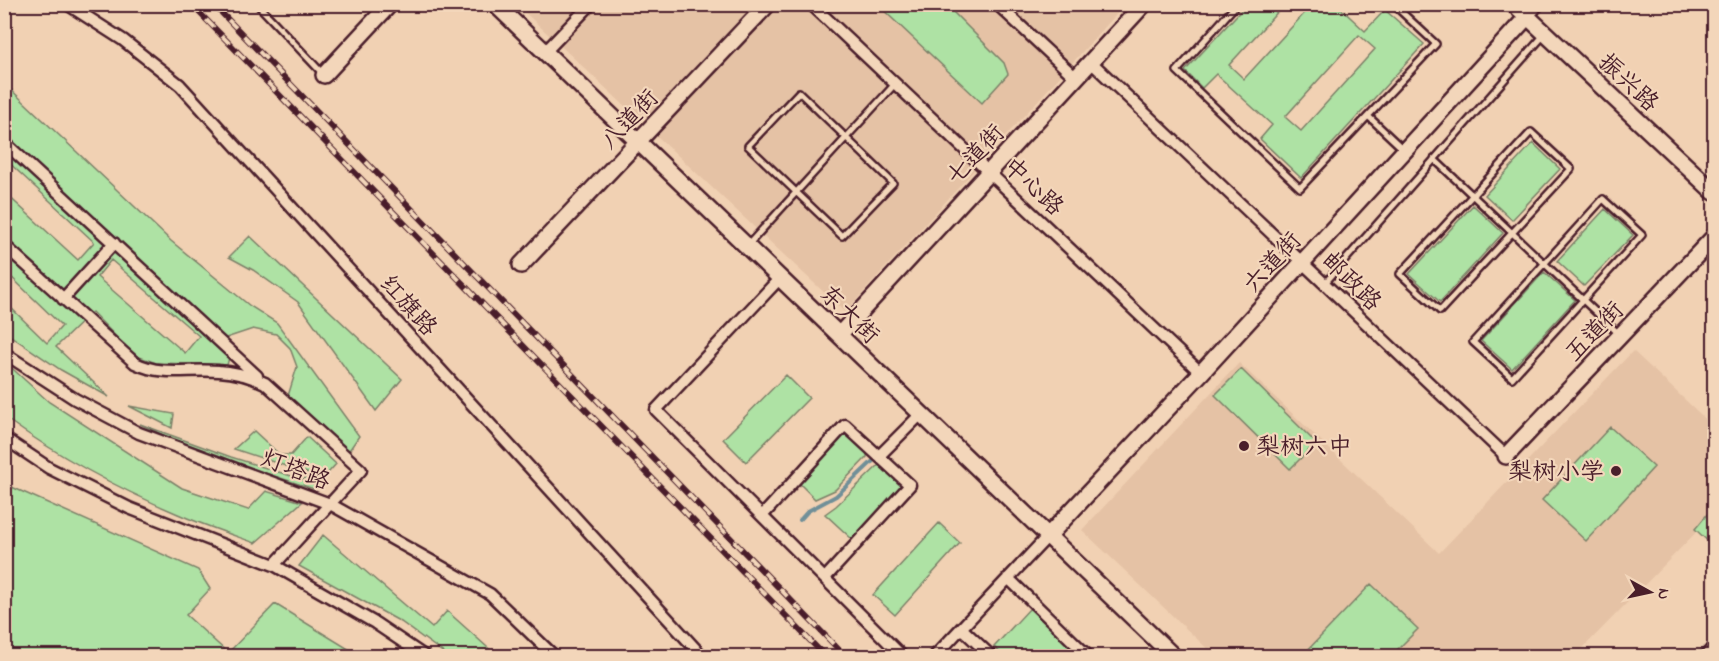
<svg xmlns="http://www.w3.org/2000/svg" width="1719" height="661" font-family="'Indie Flower','LXGW WenKai TC',sans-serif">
	<rect width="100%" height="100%" fill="#f1d1b3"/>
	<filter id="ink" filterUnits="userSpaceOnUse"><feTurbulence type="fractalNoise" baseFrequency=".0167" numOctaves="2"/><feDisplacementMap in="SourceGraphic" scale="12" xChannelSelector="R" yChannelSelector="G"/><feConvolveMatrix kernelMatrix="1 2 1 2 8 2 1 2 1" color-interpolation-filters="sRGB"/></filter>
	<g filter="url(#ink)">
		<path fill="#e5c2a5" d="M517 5H1125L845 312Z
			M1633 351 1714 427V514L1575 656H1215L1082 530 1239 363 1439 553Z"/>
		<path fill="#aee2a4" stroke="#7c8068" stroke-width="1.5" fill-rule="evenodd" d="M878 5H946L1004 63 1008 74 982 103Z
			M1246 5H1284L1229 65 1244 79 1312 5H1337L1365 31 1385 10 1424 44 1301 178 1260 139 1272 125 1216 74 1202 88 1185 71ZM1359 35 1375 49 1301 131 1285 117Z
			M5 84 171 241 250 306 277 323 359 436 348 452 288 396 297 367 290 348 276 334 253 329 226 338 230 354 227 365 156 363 134 355 92 312 56 347 109 397 61 370 5 332V302L47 343 62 326 5 271 4 192 78 260 94 242 5 159ZM111 260 199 336 185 353 97 277Z
			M1533 143 1560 169 1512 220 1485 195Z
			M1473 205 1503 233 1440 302 1409 274Z
			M1605 209 1633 235 1584 286 1557 261Z
			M250 236 402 379 376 411 298 302 253 270 229 257Z
			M1544 272 1575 300 1512 369 1481 341Z
			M4 361 49 402 182 488 248 510 266 491 302 502 255 543C230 534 203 525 178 514 117 488 58 456 5 418Z
			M1241 369 1316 443 1290 469 1215 395Z
			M786 375 809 398 746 462 723 439Z
			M129 406 174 414 172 428Z
			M140 424 231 457 304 480 307 473 234 449 254 431 280 455H291L307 437 336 464 314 489 192 449Z
			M1610 427 1654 467 1586 541 1542 500Z
			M845 433 867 453V457L835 490 815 499 799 483Z
			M879 465 903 486 853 540 825 514 836 506Z
			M5 484 198 570 210 589 186 615 228 653 275 604 360 656H5Z
			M1714 506V547L1695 529Z
			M939 523 960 543 895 615 873 595Z
			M323 535 432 628 447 611 497 656H448L401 622 299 566Z
			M1371 584 1418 629 1391 656H1302Z
			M1030 608 1081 656H1004L994 647Z"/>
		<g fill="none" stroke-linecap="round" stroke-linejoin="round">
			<path stroke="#708f98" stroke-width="4" d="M800 520 808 511 836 496 873 461"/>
			<g stroke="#4a1f2b" stroke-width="10">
				<path id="lane" d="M257 4 323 74
					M1237 4 1177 71 1300 188 1436 44 1393 4
					M799 92 893 183 842 236 748 146Z
					M1368 116 1404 150
					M1531 132 1571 169 1440 311 1400 274Z
					M1434 159 1619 334
					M1603 199 1642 235 1512 378 1473 342Z
					M748 245 895 84
					M1325 283 1544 35"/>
			</g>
			<g stroke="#4a1f2b" stroke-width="15">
				<path id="street" d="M67 4 123 40 180 85 702 656
					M811 4 1201 373
					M997 4 1076 78
					M1527 17 1539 4
					M545 52 591 4
					M1091 62 1506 456
					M4 142 257 376
					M4 245 135 363C164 377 188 368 219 371 236 372 250 376 265 383L361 470 274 565
					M780 278 656 410 902 656
					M63 299 114 243
					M4 353 75 399 139 433 330 504 490 594 554 656
					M4 438 49 468 129 508 274 565 375 623 424 656
					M879 456 921 414
					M762 516 845 425 910 485 825 578
					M1008 578 1088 656
					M961 628 991 656
					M935 656 1048 536"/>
			</g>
			<g stroke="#4a1f2b" stroke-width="20">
				<path id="secondary" d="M495 4 1173 656
					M1514 4 1714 192
					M324 75 390 4
					M521 265 768 4
					M839 335 1144 4
					M1506 456 1714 237
					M1048 536 1201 373 1527 17
					M1709 656 1714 650"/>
			</g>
			<use href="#lane" stroke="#f3d6ba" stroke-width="5"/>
			<use href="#street" stroke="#f3d6ba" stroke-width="10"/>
			<use href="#secondary" stroke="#f3d6ba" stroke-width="15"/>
			<g stroke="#4a1f2b" stroke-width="6">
				<path id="rail" d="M191 4 825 656
					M213 4 845 656"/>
			</g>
			<use href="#rail" stroke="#f3d6ba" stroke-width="4" stroke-dasharray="11" stroke-linecap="butt"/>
		</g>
	</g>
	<g fill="#4a1f2b" stroke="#f3d6ba" stroke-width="2">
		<circle cx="1244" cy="446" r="6"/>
		<circle cx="1616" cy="471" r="6"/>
	</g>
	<g text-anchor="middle" stroke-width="4.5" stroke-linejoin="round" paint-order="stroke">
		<g font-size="24" fill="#4a1f2b" stroke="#f3d6ba">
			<text transform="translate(1629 82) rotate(43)" y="8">振兴路</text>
			<text transform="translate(629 119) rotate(-47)" y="8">八道街</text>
			<text transform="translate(975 154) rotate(-47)" y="8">七道街</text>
			<text transform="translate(1034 186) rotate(43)" y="8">中心路</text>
			<text transform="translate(1272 262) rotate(-48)" y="8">六道街</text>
			<text transform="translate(1352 281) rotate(44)" y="8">邮政路</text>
			<text transform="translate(409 305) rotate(48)" y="8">红旗路</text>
			<text transform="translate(850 314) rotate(44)" y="8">东大街</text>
			<text transform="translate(1594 331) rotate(-46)" y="8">五道街</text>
			<text transform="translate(296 469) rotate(21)" y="8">灯塔路</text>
		</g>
		<g font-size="24" fill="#4a1f2b" stroke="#f3d6ba" text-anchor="start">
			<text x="1256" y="454">梨树六中</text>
			<text x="1604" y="479" text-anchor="end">梨树小学</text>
		</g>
	</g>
	<rect width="1719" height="661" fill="none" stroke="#f3d6ba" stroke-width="24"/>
	<rect x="12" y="12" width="1695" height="637" fill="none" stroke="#4a1f2b" stroke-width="2" filter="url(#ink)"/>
	<g transform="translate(1650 592) rotate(98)" stroke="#f3d6ba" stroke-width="4.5" paint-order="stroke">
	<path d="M0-4.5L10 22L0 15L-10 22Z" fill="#4a1f2b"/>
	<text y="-9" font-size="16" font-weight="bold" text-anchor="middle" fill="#4a1f2b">N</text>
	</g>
</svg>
